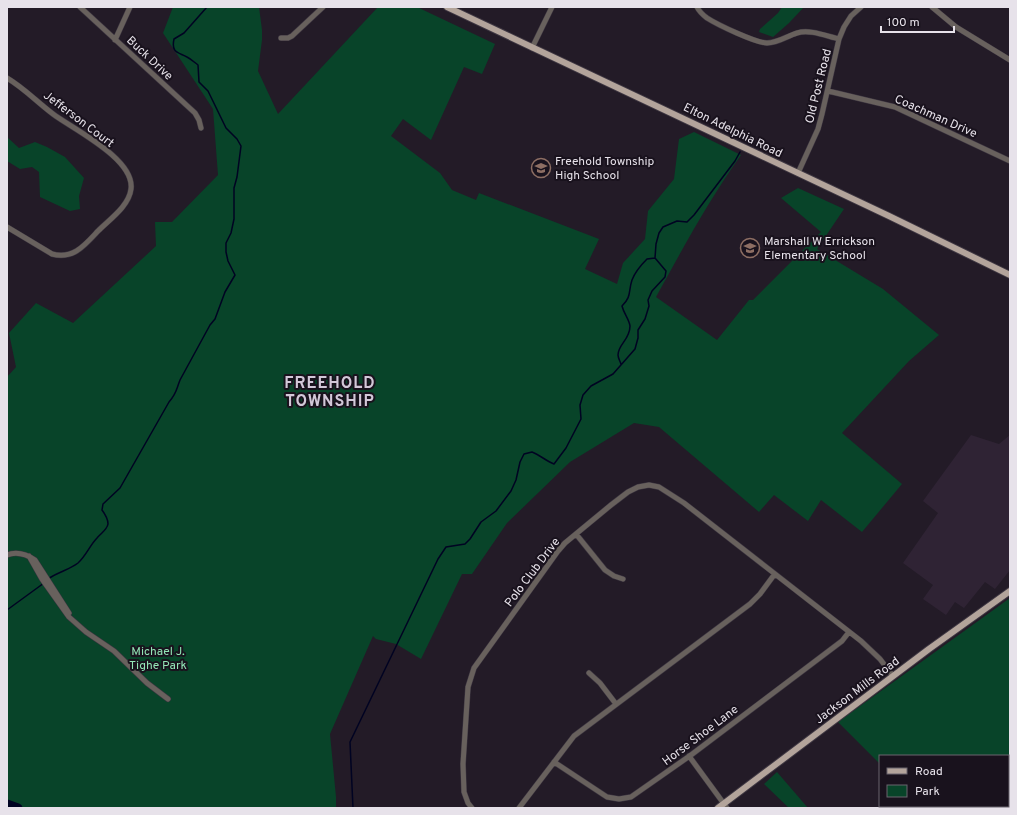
<svg xmlns="http://www.w3.org/2000/svg" width="1017" height="815" font-family="Overpass,sans-serif">
	<rect width="100%" height="100%" fill="#231b27"/>
	<path fill="#2f2334" d="M971 435 999 444 1010 435V570L995 589 985 582 964 608 955 602 946 615 923 599 933 585 903 563 938 513 923 501Z"/>
	<path fill="#084429" d="M173 7H259L262 30V40L258 71 278 114 378 7H417L495 44 482 74 464 67 431 140 403 119 391 136 440 173 452 190 476 200 479 193 599 239 585 269 617 284 623 263 645 239 648 211 674 179 679 139 694 132 741 155C709 200 683 248 656 297L717 340 749 300H753L821 232 781 198 798 188 844 209 817 249 883 289 939 335 909 361 842 433 902 484 862 532 821 500 808 521 774 495 759 512 659 427 634 423 570 462 507 523 472 574H462L421 659 396 644 376 639 373 636 330 734 336 797V808H7V377L16 367 9 333 36 303 73 323 156 246 155 222H172L218 175 213 109 163 33Z
		M782 7H804L789 23 773 37 759 32 760 29 778 13Z
		M7 137 19 148 35 142 47 147 65 157 84 178 79 196 80 209 70 211 40 197 39 172 32 167 20 169 7 161Z
		M1010 598V771L1008 773V756H880V764L838 722Z
		M777 772 808 808H789L764 784Z"/>
	<g fill="none" stroke-linecap="round" stroke-linejoin="round">
		<path stroke="#000322" stroke-width="1.5" d="M655 258 656 244 659 233 663 227 677 221 687 222 694 215 735 161 740 152
			M48 579C58 572 69 570 78 563 86 556 90 545 97 538 101 533 107 530 108 524 108 518 105 514 102 510L103 504 120 488 169 402C177 393 176 390 180 380L210 325 215 319 225 292 235 275 228 261 226 252V243L231 233 234 219V188L237 177 241 146 237 139 226 128 208 91 199 82 198 65C194 62 191 59 187 57 178 52 171 53 174 39L184 33 207 7
			M7 610 44 583
			M353 808 350 742 438 559 446 547 465 544 470 539 481 522 496 511 511 491 516 480 520 462 524 454 532 452C540 455 546 461 554 464L566 448 581 419 580 405 583 395 591 386 613 374 635 349 638 338V330L645 319 649 306 648 300 652 291 665 277 666 271 655 258 647 259C641 265 635 272 632 280 628 292 632 296 622 306 624 314 629 319 630 326 630 340 618 344 618 355 618 358 620 361 621 364"/>
		<path stroke="#000322" stroke-width="9" d="M7 804 18 808"/>
		<g stroke="#3e3742" stroke-width="6">
			<path id="minor" d="M80 7 195 113 199 120 201 128
				M697 7C699 11 703 15 707 18 718 25 756 43 767 43 778 43 787 36 797 33 810 29 826 36 839 39
				M932 7 956 27 1010 60
				M281 38H288L292 36 323 7
				M115 40 130 7
				M532 48 552 7
				M7 78C24 88 37 102 53 114 73 129 135 159 131 189 129 206 110 219 98 231 85 245 73 260 52 254L7 227
				M828 91 895 107 1010 161
				M798 173 818 129 822 114 839 39 844 27 851 16 861 7
				M576 534 605 570 614 576 623 579
				M7 555C17 551 26 554 35 560L69 613
				M29 556 42 579 69 617 86 632 114 651 147 683 168 699
				M589 673 600 683 616 704
				M689 756 727 808
				M554 762 607 797 619 799 631 797 691 755 842 641 849 632
				M1008 802 1010 800
				M472 808 468 803 464 792 463 764 468 687 474 668 558 551 565 543 611 505 628 492 638 487 649 485 659 487 684 503 861 641 880 659 893 676
				M519 808 574 736 750 604 760 594 774 575
				M1001 808 1003 806"/>
		</g>
		<g stroke="#3e3742" stroke-width="8">
			<path id="major" d="M447 7 889 216 1010 275
				M718 808 929 649 1010 591"/>
		</g>
		<use href="#minor" stroke="#68615d" stroke-width="5"/>
		<use href="#major" stroke="#b3a49b" stroke-width="6"/>
	</g>
	<defs>
		<g id="school-ring" transform="scale(1)"><circle r="9.5" fill="#19121d" stroke="#8d6e63" stroke-width="1.5"/><path d="M0-5L7-2L0 1L-7-2ZM-4 1L0 2.5L4 1V4Q0 6-4 4Z" fill="#8d6e63"/></g>
	</defs>
	<g fill-rule="evenodd">
		<use href="#school-ring" x="541" y="168"/>
		<use href="#school-ring" x="750" y="248"/>
	</g>
	<g text-anchor="middle" stroke-width="4" stroke-linejoin="round" paint-order="stroke">
		<g font-size="12" fill="#e7e2ea" stroke="#19121d">
			<text transform="translate(150 58) rotate(43)" y="4">Buck Drive</text>
			<text transform="translate(818 86) rotate(-76)" y="4">Old Post Road</text>
			<text transform="translate(936 116) rotate(24)" y="4">Coachman Drive</text>
			<text transform="translate(79 119) rotate(37)" y="4">Jefferson Court</text>
			<text transform="translate(733 130) rotate(26)" y="4">Elton Adelphia Road</text>
			<text transform="translate(532 572) rotate(-53)" y="4">Polo Club Drive</text>
			<text transform="translate(857 690) rotate(-37)" y="4">Jackson Mills Road</text>
			<text transform="translate(700 735) rotate(-37)" y="4">Horse Shoe Lane</text>
		</g>
		<g font-size="12" fill="#e7e2ea" stroke="#19121d" text-anchor="start">
			<text x="555" y="165">Freehold Township<tspan x="555" dy="14">High School</tspan></text>
			<text x="764" y="245">Marshall W Errickson<tspan x="764" dy="14">Elementary School</tspan></text>
		</g>
		<g font-size="12" fill="#93e5b6" stroke="#19121d">
			<text x="158" y="655">Michael J.<tspan x="158" dy="14">Tighe Park</tspan></text>
		</g>
		<g font-size="16" font-weight="bold" letter-spacing="1" fill="#d2c8d8" stroke="#19121d">
			<text x="330" y="388">FREEHOLD<tspan x="330" dy="18">TOWNSHIP</tspan></text>
		</g>
	</g>
	<rect width="1017" height="815" fill="none" stroke="#e7e2ea" stroke-width="16"/>
	<rect x="879" y="755" width="130" height="52" fill="#19121d" stroke="#6b656f"/>
	<rect x="887" y="768" width="20" height="6" fill="#b3a49b" stroke="#6b656f"/>
	<text x="915" y="775" font-size="12" fill="#e7e2ea">Road</text>
	<rect x="887" y="785" width="20" height="12" fill="#084429" stroke="#6b656f"/>
	<text x="915" y="795" font-size="12" fill="#e7e2ea">Park</text>
	<path d="M881 26v6h73v-6" fill="none" stroke="#e7e2ea" stroke-width="2"/>
	<text x="887" y="26" font-size="12" fill="#e7e2ea" stroke="#19121d" stroke-width="3" paint-order="stroke">100 m</text>
</svg>
